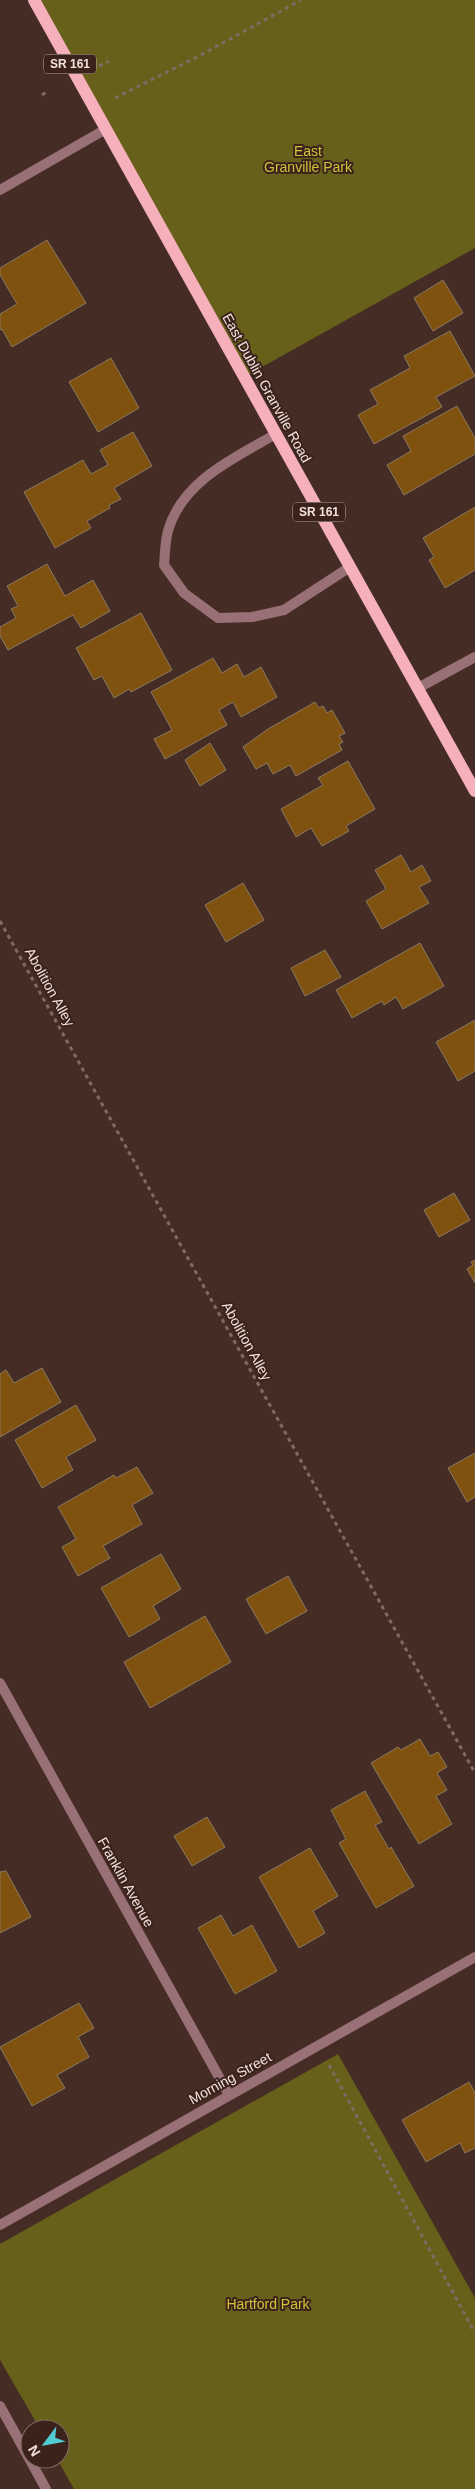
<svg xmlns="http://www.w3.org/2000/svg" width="475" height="2489" font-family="Arial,sans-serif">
	<rect width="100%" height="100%" fill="#452d25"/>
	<path fill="#66601a" d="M35 0H475V248L246 376Z
		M338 2054 475 2298V2489H74L57 2459H60V2429H40L0 2360V2244Z"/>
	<path fill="#7f530f" stroke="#8a7862" d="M47 240 86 303 12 347 2 329 0 330V314L17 304 0 275V268Z
		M443 280 463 313 433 331 414 298Z
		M450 331 475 376 436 397 442 407 374 444 358 415 378 404 370 390 410 368 404 356Z
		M111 358 139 408 98 432 69 382Z
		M457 406 475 438V454L404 495 387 465 411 451 403 436Z
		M133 432 152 466 114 488 121 499 109 505 110 508 87 521 91 528 55 548 24 492 83 460 91 474 108 465 100 450Z
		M475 507V570L445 588 429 560 434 557 423 538Z
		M47 564 65 596 93 580 110 611 81 628 73 615 8 650 0 636V627L16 618 11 609 18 606 7 586Z
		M141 613 172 670 131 692 129 689 114 698 102 676 94 680 76 648Z
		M213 658 222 673 237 664 244 677 261 667 277 697 241 717 233 702 219 710 227 725 165 759 154 739 172 730 151 692Z
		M315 702 319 708 323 706 327 713 332 710 345 733 339 736 343 742 339 744 342 750 296 776 290 765 273 774 267 763 256 769 243 747 268 729Z
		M210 743 226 770 200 786 185 760Z
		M348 761 375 809 346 826 349 831 322 846 311 828 296 837 281 809 323 785 318 778Z
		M401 855 411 872 422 865 431 881 419 887 429 903 382 929 366 901 386 889 375 870Z
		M243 883 264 920 226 942 205 905Z
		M420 943 444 986 403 1009 396 997 384 1005 382 1001 352 1018 336 990Z
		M325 950 341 977 305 996 291 968Z
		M475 1020V1071L458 1081 436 1042Z
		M454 1193 470 1220 439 1237 424 1210Z
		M475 1260V1283L467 1269 473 1265 471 1262Z
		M42 1368 61 1402 0 1437V1374L6 1370 14 1383Z
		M76 1405 96 1440 66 1457 73 1470 42 1488 15 1440Z
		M475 1453V1497L467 1502 448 1468Z
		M137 1467 153 1493 132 1505 142 1524 103 1546 110 1558 78 1576 62 1547 76 1539 58 1507 114 1475 116 1478Z
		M161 1554 181 1589 153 1606 160 1619 129 1637 101 1588Z
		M288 1576 307 1611 266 1634 246 1599Z
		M205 1616 231 1662 150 1708 124 1662Z
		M420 1739 430 1756 438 1752 447 1767 437 1773 447 1790 436 1796 452 1824 419 1844 371 1763 398 1747 401 1750Z
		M365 1791 382 1822 375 1825 389 1849 391 1847 414 1886 376 1908 339 1843 346 1839 331 1810Z
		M207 1817 225 1847 192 1866 174 1836Z
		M310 1848 338 1896 313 1911 325 1933 299 1948 259 1877Z
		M6 1871 31 1917 0 1933V1872Z
		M221 1915 233 1936 252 1925 277 1971 235 1994 198 1928Z
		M79 2003 94 2028 78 2037 89 2057 57 2075 65 2088 32 2106 0 2047Z
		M469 2082 475 2093V2148L465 2153 460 2143 426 2162 402 2120Z"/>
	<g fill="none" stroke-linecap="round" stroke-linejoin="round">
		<path stroke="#806b63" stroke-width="3" stroke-dasharray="4 4" stroke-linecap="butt" d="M99 66 109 61
			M42 95 48 91
			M115 98 199 56 301 0
			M0 921 475 1773
			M329 2065 475 2333"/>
		<path stroke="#9a7077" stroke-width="10" d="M276 434C234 458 182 481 168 531 165 542 165 554 164 565L184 593 218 618 252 617 284 610 350 567"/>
		<path stroke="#9a7077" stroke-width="10" d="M0 190 106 129
			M418 688 475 657
			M0 1683 229 2095
			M0 2225 475 1957
			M0 2406 46 2489"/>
		<path stroke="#f6b0bc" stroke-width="12" d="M34 0 475 791"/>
	</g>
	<g text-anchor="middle" stroke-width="4" stroke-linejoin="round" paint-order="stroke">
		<g fill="#3b231b" stroke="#bba9a2" stroke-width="1">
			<rect x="44" y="54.5" width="52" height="19" rx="4"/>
			<rect x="293" y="502.5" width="52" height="19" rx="4"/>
		</g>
		<g font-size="12" font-weight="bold" fill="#f2e2dc">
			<text x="70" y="68">SR 161</text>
			<text x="319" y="516">SR 161</text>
		</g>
		<g font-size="14" fill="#d0c339" stroke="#3b231b">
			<text x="308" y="156">East<tspan x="308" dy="16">Granville Park</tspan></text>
			<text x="268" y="2309">Hartford Park</text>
		</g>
		<g font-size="14" fill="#f2e2dc" stroke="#3b231b">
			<text transform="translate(267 388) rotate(61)" y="5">East Dublin Granville Road</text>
			<text transform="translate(50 987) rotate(61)" y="5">Abolition Alley</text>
			<text transform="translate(247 1341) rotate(61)" y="5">Abolition Alley</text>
			<text transform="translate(126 1882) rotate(61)" y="5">Franklin Avenue</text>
			<text transform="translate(230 2078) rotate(-29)" y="5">Morning Street</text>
		</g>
	</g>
	<g transform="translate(45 2444) rotate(238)"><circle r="24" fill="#3b231b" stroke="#846f68"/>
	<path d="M0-4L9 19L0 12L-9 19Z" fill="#51ccd2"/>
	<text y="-8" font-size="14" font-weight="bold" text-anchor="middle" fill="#f2e2dc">N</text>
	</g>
</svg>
